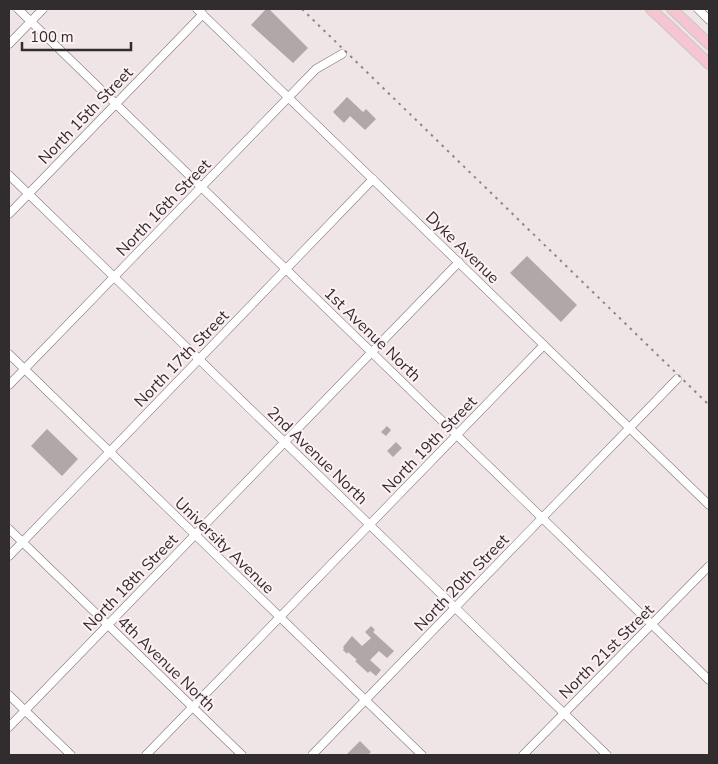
<svg xmlns="http://www.w3.org/2000/svg" width="718" height="764" font-family="'Nunito Sans',sans-serif">
	<rect width="100%" height="100%" fill="#efe4e6"/>
	<path fill="#b1a6a8" d="M266 9H269L308 48 293 63 251 25Z
		M347 97 363 112 366 109 376 119 365 130 350 116 344 123 333 112Z
		M527 256 577 305 561 322 510 273Z
		M387 426 391 430 386 436 381 432Z
		M47 429 78 459 62 476 31 446Z
		M396 442 402 448 393 457 387 451Z
		M371 626 375 630 373 632 394 651 387 658 379 651 370 660 381 670 376 676 370 671 368 673 355 661 357 660 348 652 347 654 343 650 344 648 343 647 352 636 362 646 371 638 365 632Z
		M360 741 371 752 368 755H346Z"/>
	<g fill="none" stroke-linecap="round" stroke-linejoin="round">
		<g stroke="#7f7577" stroke-width="9">
			<path id="minor" d="M18 9 709 680
				M197 9 709 505
				M698 9 709 20
				M9 44 43 9
				M9 175 607 755
				M9 214 203 14
				M9 354 422 755
				M9 385 316 69 342 54
				M9 529 242 755
				M9 556 373 179
				M9 695 71 755
				M9 727 459 262
				M146 755 544 345
				M312 755 677 379
				M523 755 709 566"/>
		</g>
		<g stroke="#c5c4c4" stroke-width="12">
			<path id="major" d="M651 9 709 64
				M672 9 709 44"/>
		</g>
		<use href="#minor" stroke="#fff" stroke-width="8"/>
		<use href="#major" stroke="#f5c5d1" stroke-width="10"/>
		<path stroke="#8c8586" stroke-width="2" stroke-dasharray="2.5 5" stroke-linecap="butt" d="M302 9 709 405"/>
	</g>
	<g text-anchor="middle" stroke-width="4" stroke-linejoin="round" paint-order="stroke">
		<g font-size="16" fill="#312d2e" stroke="#fdf1f4">
			<text transform="translate(85 115) rotate(-46)" y="6">North 15th Street</text>
			<text transform="translate(163 207) rotate(-46)" y="6">North 16th Street</text>
			<text transform="translate(463 247) rotate(44)" y="6">Dyke Avenue</text>
			<text transform="translate(373 334) rotate(44)" y="6">1st Avenue North</text>
			<text transform="translate(181 358) rotate(-46)" y="6">North 17th Street</text>
			<text transform="translate(429 444) rotate(-46)" y="6">North 19th Street</text>
			<text transform="translate(318 455) rotate(44)" y="6">2nd Avenue North</text>
			<text transform="translate(225 545) rotate(44)" y="6">University Avenue</text>
			<text transform="translate(130 582) rotate(-46)" y="6">North 18th Street</text>
			<text transform="translate(461 582) rotate(-46)" y="6">North 20th Street</text>
			<text transform="translate(606 651) rotate(-45)" y="6">North 21st Street</text>
			<text transform="translate(167 663) rotate(44)" y="6">4th Avenue North</text>
		</g>
	</g>
	<rect width="718" height="764" fill="none" stroke="#312d2e" stroke-width="20"/>
	<path d="M22 42v8h109v-8" fill="none" stroke="#312d2e" stroke-width="2.5"/>
	<text x="30" y="42" font-size="15" fill="#312d2e" stroke="#fdf1f4" stroke-width="4" paint-order="stroke">100 m</text>
</svg>
